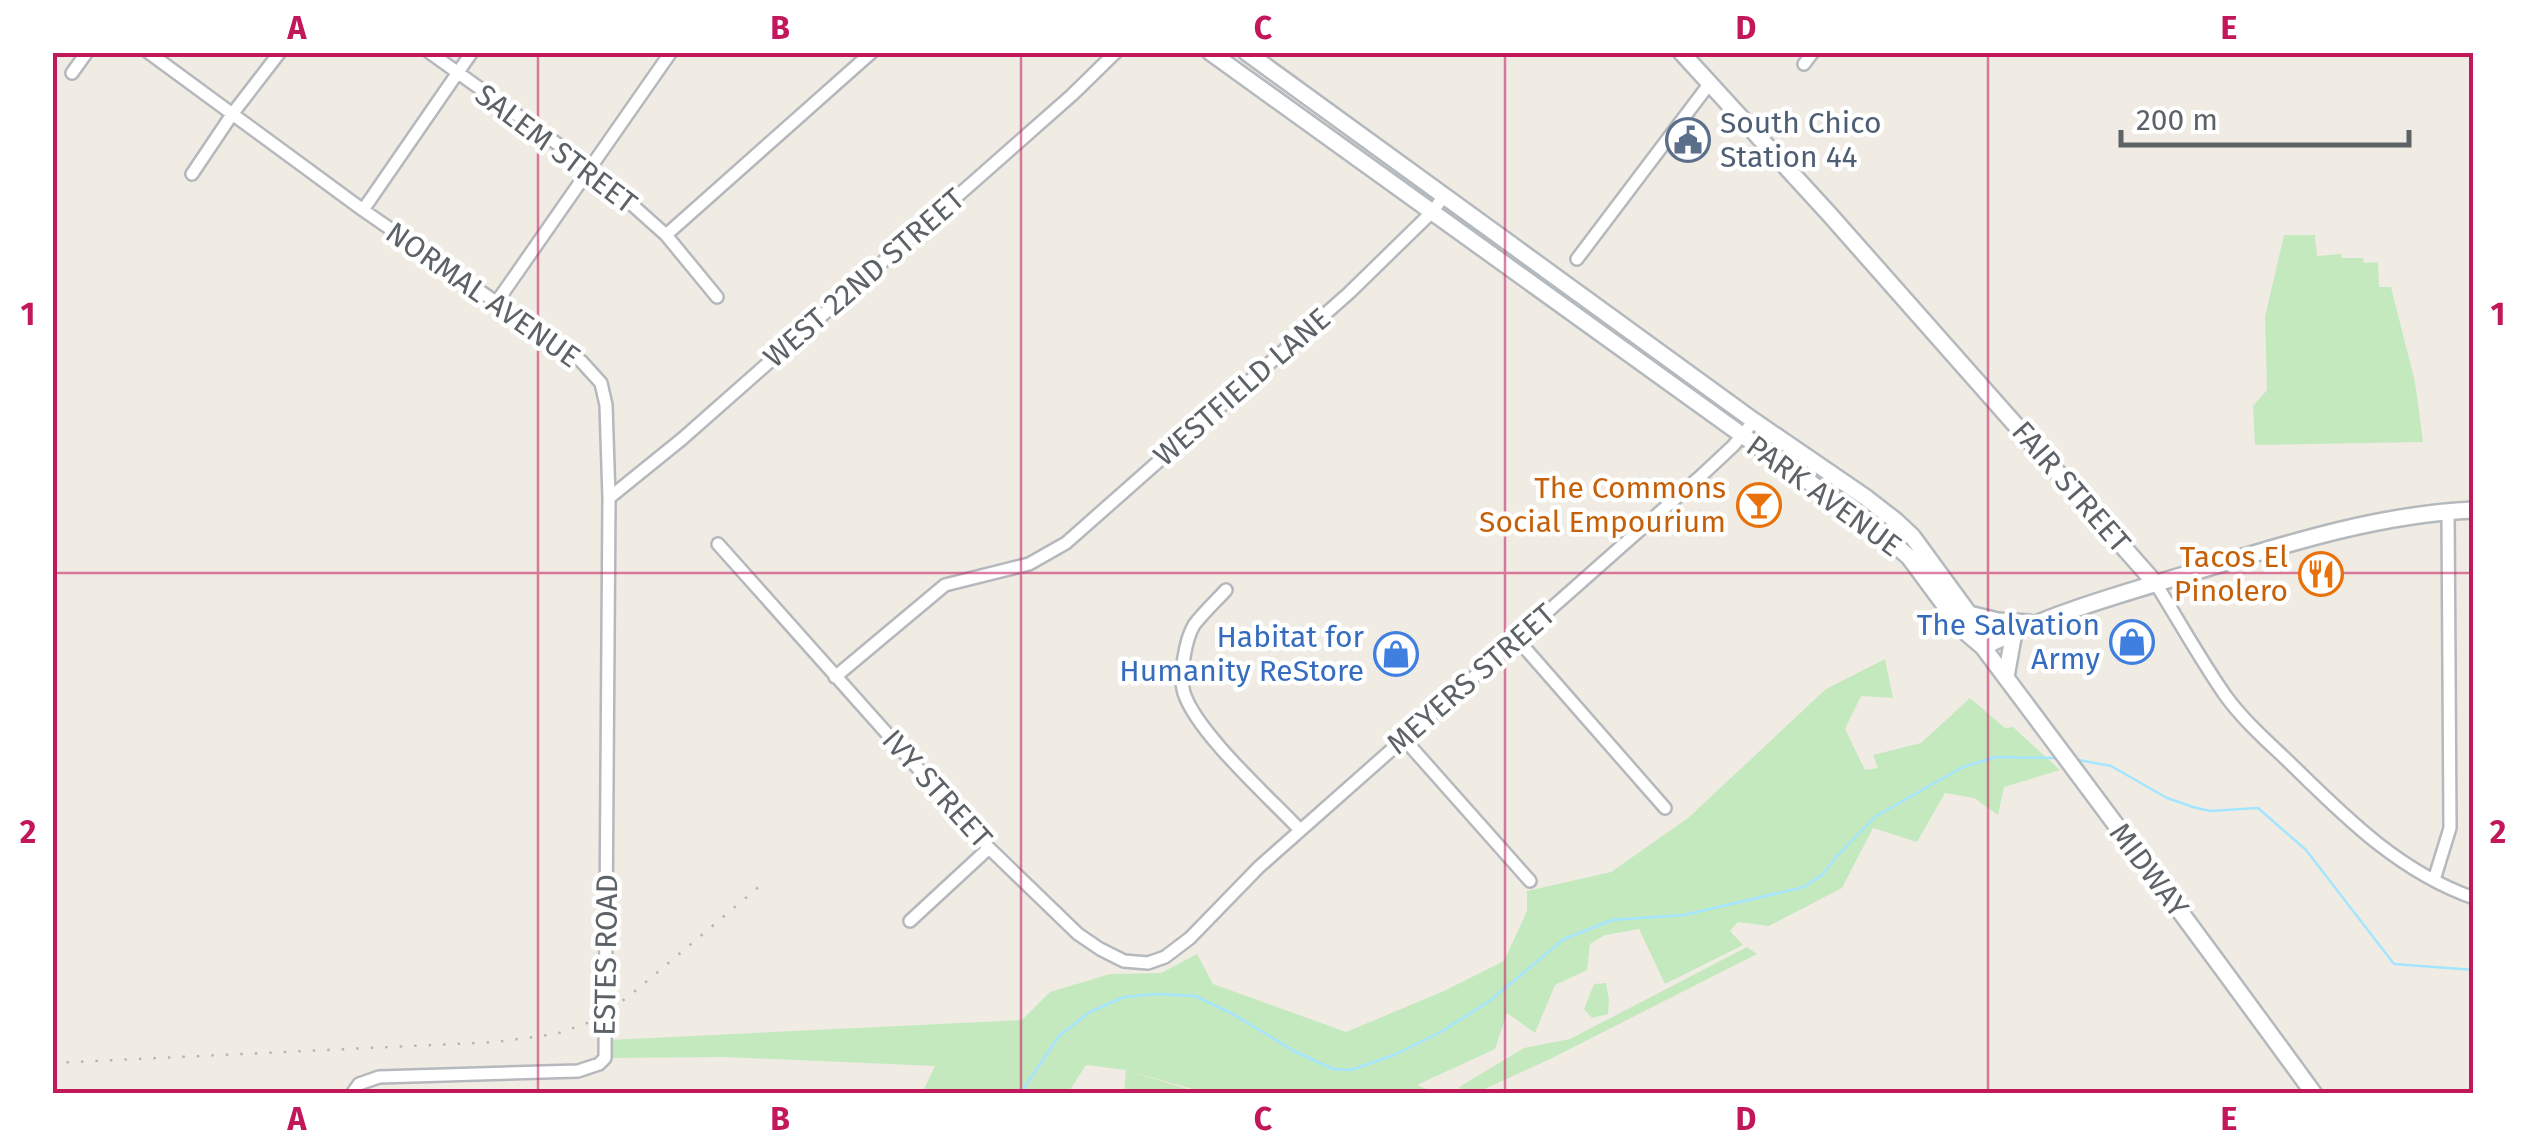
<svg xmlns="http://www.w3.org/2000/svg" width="2526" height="1146" font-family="'Fira Sans',sans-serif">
	<rect width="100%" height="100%" fill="#f0ece4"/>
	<path fill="#c5e9bf" d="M2284 235H2315L2317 256 2341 254 2342 258H2363L2364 263 2378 262 2379 287H2391L2415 382 2423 442 2255 445 2253 406 2267 390 2265 317Z
		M1885 659 1893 698 1861 696 1845 729 1865 770 1878 768 1873 755 1921 743 1970 698 2005 728 2013 727 2060 770 2004 787 1998 815 1974 798 1945 793 1917 842 1873 828 1842 888 1769 926 1738 922 1730 931 1743 945 1665 984 1639 929 1605 935 1590 944 1587 970 1555 985 1535 1033 1507 1013 1495 1049 1417 1085 1437 1093H1207L1128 1071 1201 1093H1124L1126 1070 1086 1065 1068 1093H922L935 1066 724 1057 611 1058 609 1040 1022 1020 1050 992 1110 974 1161 973 1197 954 1213 984 1346 1032 1444 991 1504 961 1527 911V891L1611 872 1688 818 1826 689Z
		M1747 947 1757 954 1552 1058 1476 1093H1463L1459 1087 1524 1048 1570 1039Z
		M1606 983 1609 1000 1608 1014 1592 1018 1584 1009 1594 984Z"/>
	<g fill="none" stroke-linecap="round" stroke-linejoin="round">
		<path stroke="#a5e5ff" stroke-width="2.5" d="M2073 759 2111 766 2167 798 2193 807 2210 811 2258 808 2306 850 2394 964 2474 970
			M1020 1094 1059 1036 1090 1012 1124 997 1156 994 1195 996 1233 1014 1294 1051 1333 1069 1351 1070 1394 1055 1439 1033 1491 1000 1564 939 1612 920 1684 915 1804 887 1823 874 1837 856 1876 816 1963 767 1996 757 2055 758"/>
		<g stroke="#b5b8bc" stroke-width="16">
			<path id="street" d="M148 52 363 210 581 361 601 383 606 405 609 498 605 1058 599 1064 578 1071 379 1077 359 1084 352 1094
				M429 52 591 168 666 235 717 297
				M1804 64 1813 52
				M72 73 87 52
				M192 174 233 113 280 52
				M363 210 472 52
				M666 235 872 52
				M1577 259 1710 83
				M496 303 671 52
				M609 498 682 439 1072 95 1116 52
				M718 544 989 848 1078 934 1100 949 1124 961 1148 963 1165 957 1190 938 1259 867 1702 475 1733 446 1754 421
				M2156 584C2179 621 2200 659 2225 695 2243 720 2267 741 2289 762 2344 816 2399 872 2474 898
				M1226 590C1216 601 1203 613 1194 625 1185 640 1179 677 1184 693 1197 733 1270 798 1300 830
				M1517 639 1665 808
				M835 677 945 585 1029 564 1066 543 1349 293 1432 212 1444 196
				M1404 739 1530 881
				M2434 880 2450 828 2448 511
				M910 921 989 848"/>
		</g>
		<g stroke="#b3b9bd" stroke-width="20">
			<path id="secondary" d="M1210 52 1742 435 1875 528 1909 557 1963 630 1983 647C2094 795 2205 944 2314 1094
				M1246 52 1754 421 1865 497 1896 521 1912 536 1969 614 1977 626 1983 647
				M1681 52 1830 215 2156 584
				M1969 614 1998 621 2029 623
				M1983 647C2050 614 2120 594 2191 573 2282 545 2378 514 2474 510
				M2006 677 2014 632"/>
		</g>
		<use href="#street" stroke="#fff" stroke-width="11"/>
		<use href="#secondary" stroke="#fff" stroke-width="15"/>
		<path stroke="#b5b6b7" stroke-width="2.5" stroke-dasharray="2.5 12" stroke-linecap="butt" d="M52 1063 496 1042 556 1034 590 1022 628 997 761 885"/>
	</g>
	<path fill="none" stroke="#c2185b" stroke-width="2.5" stroke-opacity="0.55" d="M538 52V1094M1021 52V1094M1505 52V1094M1988 52V1094M52 573H2474"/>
	<defs>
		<g id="civic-ring" transform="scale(2.25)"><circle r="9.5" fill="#fff" stroke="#5c6f8a" stroke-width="1.5"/><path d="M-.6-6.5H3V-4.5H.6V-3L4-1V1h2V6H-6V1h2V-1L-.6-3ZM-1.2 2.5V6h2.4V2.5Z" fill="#5c6f8a"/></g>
		<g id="bar-ring" transform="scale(2.25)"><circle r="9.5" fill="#fff" stroke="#e8710a" stroke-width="1.5"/><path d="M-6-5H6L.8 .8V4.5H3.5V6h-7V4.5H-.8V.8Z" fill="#e8710a"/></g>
		<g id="restaurant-ring" transform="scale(2.25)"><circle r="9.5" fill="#fff" stroke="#e8710a" stroke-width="1.5"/><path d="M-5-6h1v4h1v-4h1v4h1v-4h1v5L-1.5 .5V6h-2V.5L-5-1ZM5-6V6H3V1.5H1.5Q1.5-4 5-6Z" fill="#e8710a"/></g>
		<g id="shop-ring" transform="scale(2.25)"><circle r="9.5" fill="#fff" stroke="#3f7fe0" stroke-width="1.5"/><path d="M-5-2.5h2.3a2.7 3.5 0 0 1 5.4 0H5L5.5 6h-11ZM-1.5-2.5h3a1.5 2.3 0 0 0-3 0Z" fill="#3f7fe0"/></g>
	</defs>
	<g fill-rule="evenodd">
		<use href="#civic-ring" x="1688" y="140"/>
		<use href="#bar-ring" x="1759" y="505"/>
		<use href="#restaurant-ring" x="2321" y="574"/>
		<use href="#shop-ring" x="2132" y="642"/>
		<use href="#shop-ring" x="1396" y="654"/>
	</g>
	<g text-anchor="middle" stroke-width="9" stroke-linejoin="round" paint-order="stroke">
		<g font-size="30" fill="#4e5e75" stroke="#fff" text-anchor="start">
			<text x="1720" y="133">South Chico<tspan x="1720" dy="34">Station 44</tspan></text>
		</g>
		<g font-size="30" fill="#5c6266" stroke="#fff">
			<text transform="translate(556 149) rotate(37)" y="10">SALEM STREET</text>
			<text transform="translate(864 278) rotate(-41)" y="10">WEST 22ND STREET</text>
			<text transform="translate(483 295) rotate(35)" y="10">NORMAL AVENUE</text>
			<text transform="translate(1242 387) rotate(-41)" y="10">WESTFIELD LANE</text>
			<text transform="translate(2071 487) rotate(49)" y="10">FAIR STREET</text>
			<text transform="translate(1824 496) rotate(36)" y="10">PARK AVENUE</text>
			<text transform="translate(1471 679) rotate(-41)" y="10">MEYERS STREET</text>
			<text transform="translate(937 789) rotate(48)" y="10">IVY STREET</text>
			<text transform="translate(2149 870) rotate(53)" y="10">MIDWAY</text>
			<text transform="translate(606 955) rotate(-89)" y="10">ESTES ROAD</text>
		</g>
		<g font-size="30" fill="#c56008" stroke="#fff" text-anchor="end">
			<text x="1726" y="498">The Commons<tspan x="1726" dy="34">Social Empourium</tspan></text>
			<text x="2288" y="567">Tacos El<tspan x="2288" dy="34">Pinolero</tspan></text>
		</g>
		<g font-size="30" fill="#366cbe" stroke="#fff" text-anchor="end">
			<text x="2100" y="635">The Salvation<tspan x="2100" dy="34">Army</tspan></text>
			<text x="1364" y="647">Habitat for<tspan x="1364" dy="34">Humanity ReStore</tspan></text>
		</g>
	</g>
	<rect width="2526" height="1146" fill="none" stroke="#ffffff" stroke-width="110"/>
	<path d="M2121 130v15h288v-15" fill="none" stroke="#5c6266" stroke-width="5"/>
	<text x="2136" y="130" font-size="30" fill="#5c6266" stroke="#ffffff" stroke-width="8" paint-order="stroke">200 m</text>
	<rect x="55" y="55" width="2416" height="1036" fill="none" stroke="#c2185b" stroke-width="4"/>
	<g font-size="32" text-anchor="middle" font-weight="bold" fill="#c2185b">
		<text x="297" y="39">A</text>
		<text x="780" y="39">B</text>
		<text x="1263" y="39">C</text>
		<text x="1746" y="39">D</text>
		<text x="2229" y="39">E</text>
		<text x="28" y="325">1</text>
		<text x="2498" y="325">1</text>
		<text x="28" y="843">2</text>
		<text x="2498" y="843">2</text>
		<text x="297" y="1130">A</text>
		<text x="780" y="1130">B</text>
		<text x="1263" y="1130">C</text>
		<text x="1746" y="1130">D</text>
		<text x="2229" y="1130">E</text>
	</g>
</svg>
